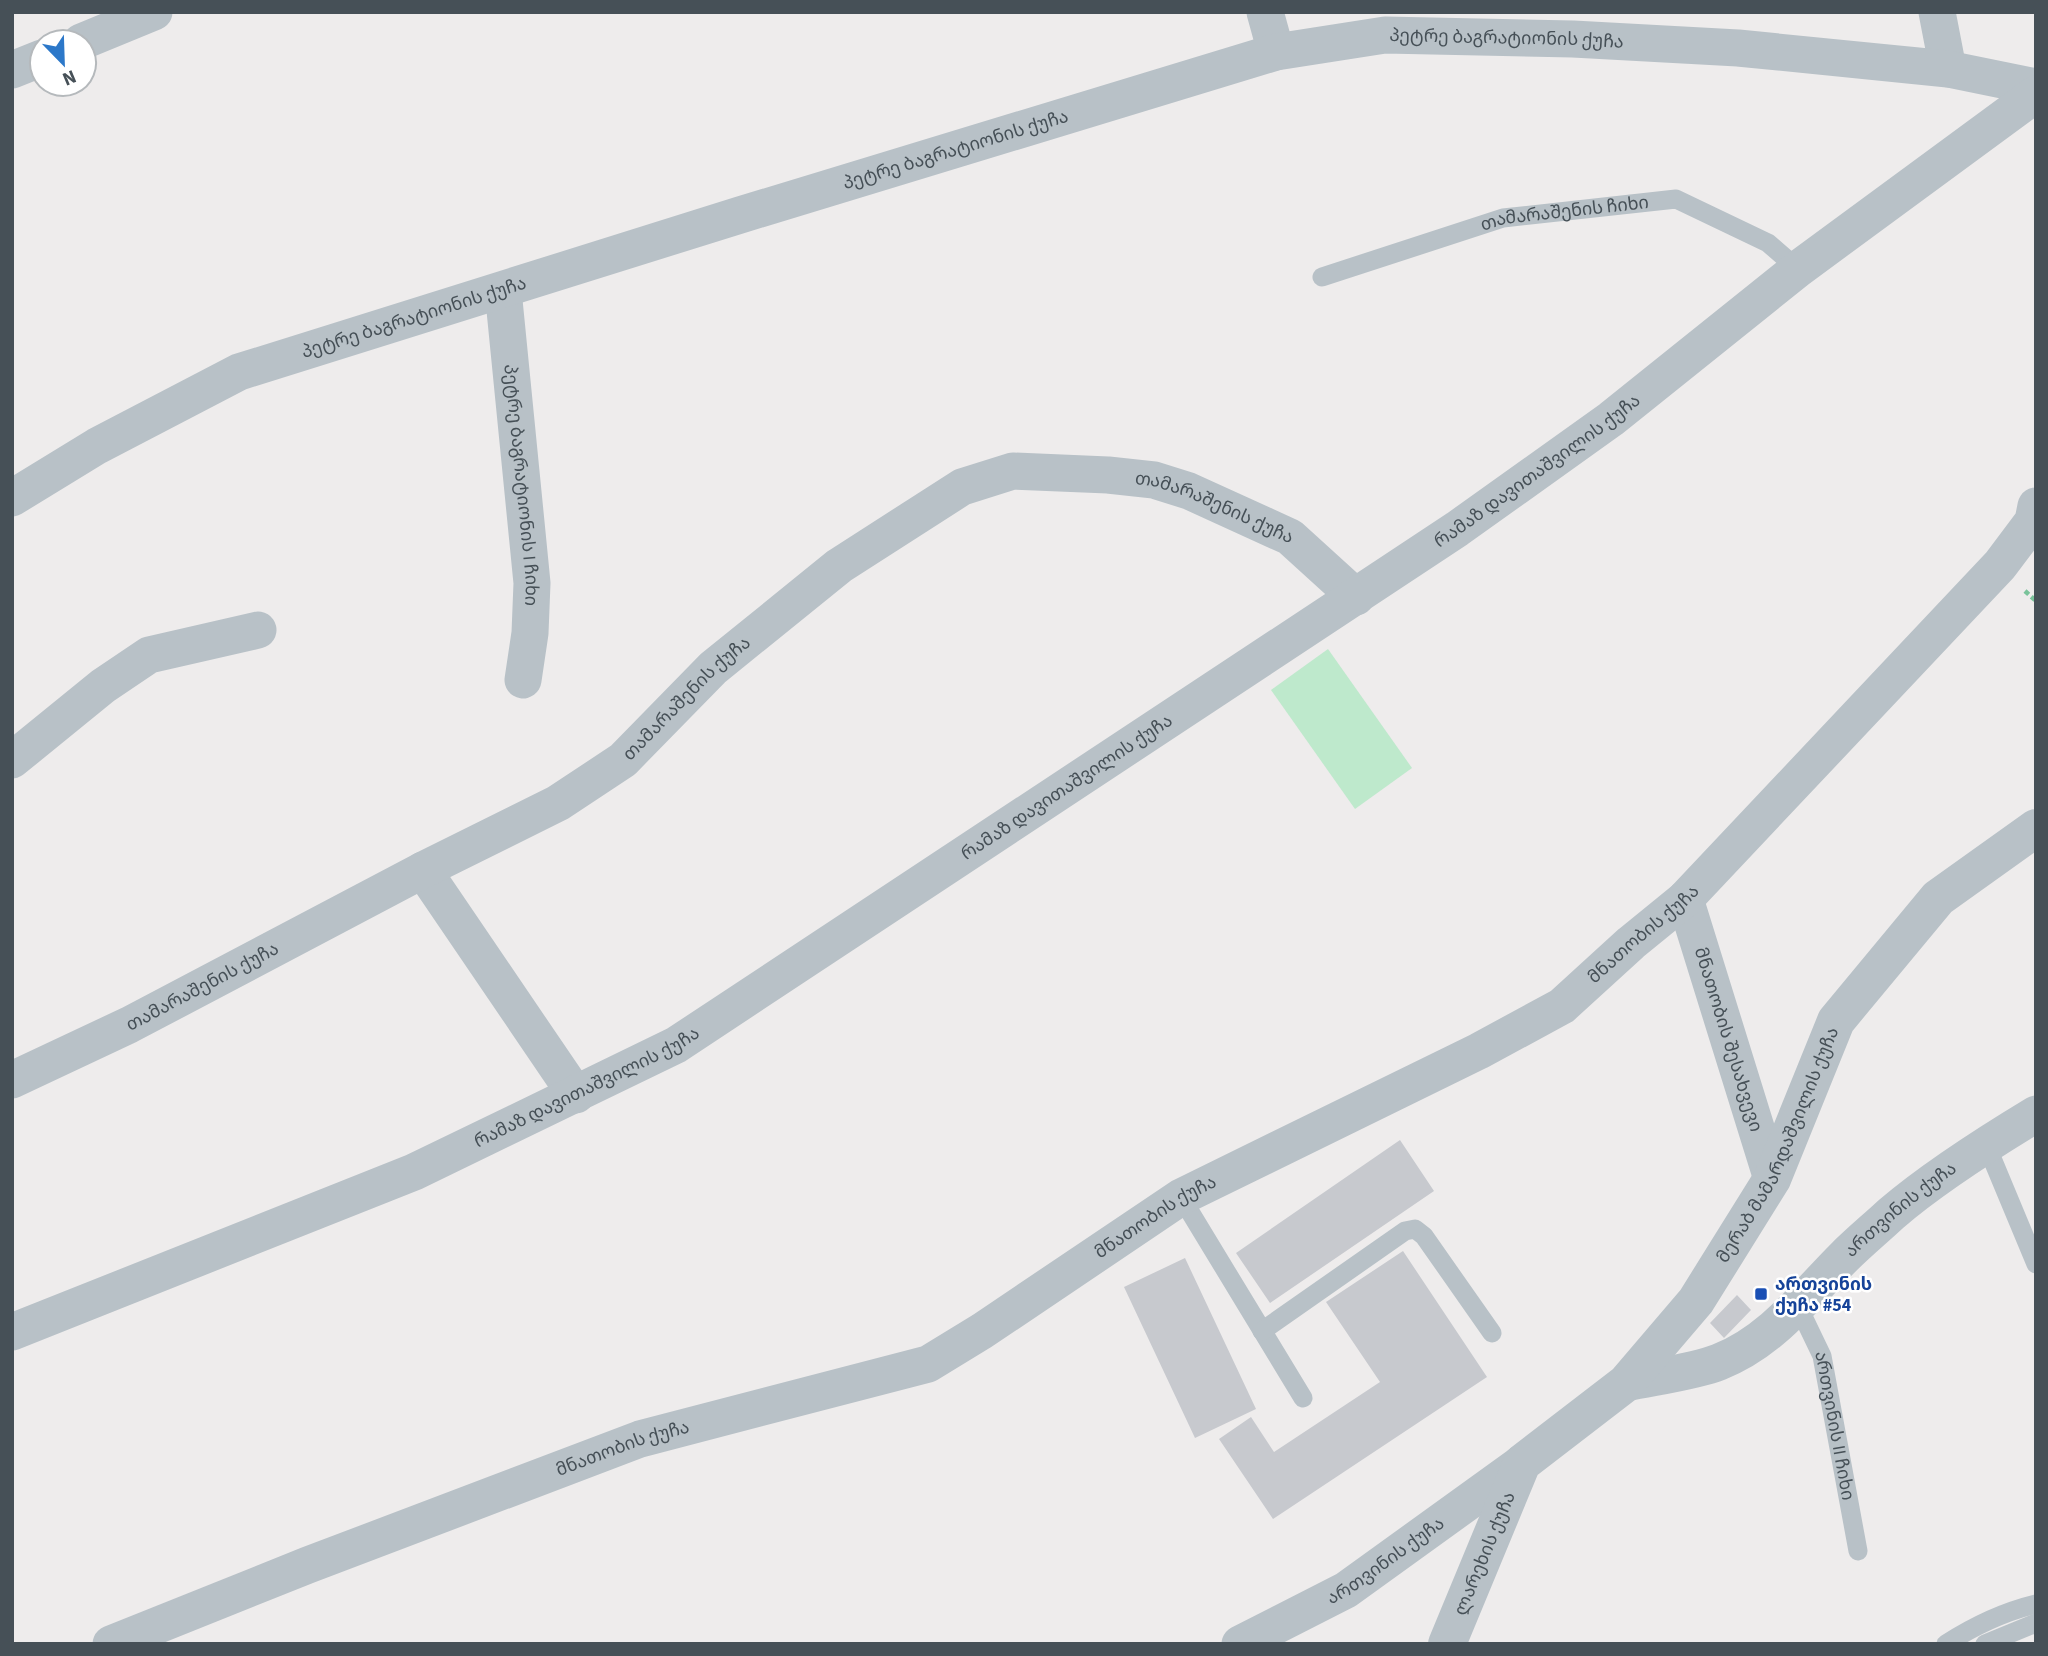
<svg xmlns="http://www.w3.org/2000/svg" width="2048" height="1656" font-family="'Source Sans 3','Noto Sans Georgian',sans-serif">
	<rect width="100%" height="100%" fill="#eeecec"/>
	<path fill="#bee9cc" d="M1328 649 1412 768 1355 809 1271 690Z"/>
	<path fill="#c7c9ce" d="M1400 1140 1434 1191 1270 1303 1236 1253Z
		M1403 1251 1487 1377 1273 1519 1219 1439 1251 1417 1274 1452 1380 1382 1326 1302Z
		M1185 1258 1256 1409 1195 1438 1124 1287Z
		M1737 1295 1751 1310 1724 1338 1710 1323Z"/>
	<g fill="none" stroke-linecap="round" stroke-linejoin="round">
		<path stroke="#7ac39b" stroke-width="4.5" stroke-dasharray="5 3.5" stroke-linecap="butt" d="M2025 591 2036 601"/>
		<g stroke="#b8c1c7" stroke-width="19">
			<path id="s1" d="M1322 277 1503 218 1676 199 1768 243 1798 269"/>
			<path d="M1986 1144 2036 1264"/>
			<path d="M1181 1197 1303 1398"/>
			<path id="s2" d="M1798 1306 1822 1356 1858 1551"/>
			<path d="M1262 1331 1405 1231 1415 1229 1424 1236 1492 1333"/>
			<path d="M1946 1644C1974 1626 2003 1612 2036 1604"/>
			<path d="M1985 1644 2036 1623"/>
		</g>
		<g stroke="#b8c1c7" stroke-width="37">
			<path d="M1265 12 1276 52"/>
			<path d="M1937 12 1948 69"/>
			<path d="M81 42 154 12"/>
			<path d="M12 70 42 58"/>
			<path id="s3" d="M503 290 532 583 530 633 523 680"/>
			<path id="s4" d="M12 498 97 446 239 372 740 215 1276 52 1385 35 1573 39 1738 48 1948 69 2036 87"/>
			<path d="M12 760 103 686 149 655 258 630"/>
			<path d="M423 870 576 1095"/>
			<path id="s5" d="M1685 899 1772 1179"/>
			<path id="s6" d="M12 1080 129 1025 423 870 558 803 623 760 713 668 839 566 962 487 1013 471 1108 475 1154 480 1189 491 1290 537 1356 597"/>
			<path id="s7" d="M12 1332 414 1172 676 1045 1457 529 1611 419 1798 269 2036 94"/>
			<path id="s8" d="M1626 1383C1653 1377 1694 1372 1719 1362 1771 1342 1806 1295 1844 1257 1859 1242 1876 1228 1891 1214 1934 1177 1988 1143 2036 1114"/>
			<path id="s9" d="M111 1644 308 1565 640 1439 928 1364 982 1331 1181 1197 1479 1051 1562 1006 1631 943 1685 899 2000 565 2033 521 2036 506"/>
			<path id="s10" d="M1240 1644 1346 1590 1522 1463"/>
		</g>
		<path stroke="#b8c1c7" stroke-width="38" id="s11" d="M1447 1644 1522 1463 1626 1383 1696 1301 1772 1179 1836 1021 1938 898 2036 828"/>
	</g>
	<rect fill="#1a4fb4" stroke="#fff" stroke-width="2.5" x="1754" y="1287" width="14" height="14" rx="3.5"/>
	<g text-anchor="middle" stroke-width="5" stroke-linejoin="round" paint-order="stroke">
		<g font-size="18" fill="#465057" stroke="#fff">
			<text dy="6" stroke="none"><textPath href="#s4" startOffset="1577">პეტრე ბაგრატიონის ქუჩა</textPath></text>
			<text dy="6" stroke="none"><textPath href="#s4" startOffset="1010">პეტრე ბაგრატიონის ქუჩა</textPath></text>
			<text dy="6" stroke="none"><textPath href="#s1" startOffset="252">თამარაშენის ჩიხი</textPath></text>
			<text dy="6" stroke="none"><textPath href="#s4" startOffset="443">პეტრე ბაგრატიონის ქუჩა</textPath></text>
			<text dy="6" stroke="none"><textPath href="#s7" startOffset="1759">რამაზ დავითაშვილის ქუჩა</textPath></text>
			<text dy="6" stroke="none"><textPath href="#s3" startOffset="196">პეტრე ბაგრატიონის I ჩიხი</textPath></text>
			<text dy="6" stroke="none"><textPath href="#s6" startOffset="1388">თამარაშენის ქუჩა</textPath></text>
			<text dy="6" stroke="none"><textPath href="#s6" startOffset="779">თამარაშენის ქუჩა</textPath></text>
			<text dy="6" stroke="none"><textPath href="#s7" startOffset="1192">რამაზ დავითაშვილის ქუჩა</textPath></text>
			<text dy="6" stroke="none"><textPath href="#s9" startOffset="1703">მნათობის ქუჩა</textPath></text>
			<text dy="6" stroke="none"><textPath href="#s6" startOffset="212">თამარაშენის ქუჩა</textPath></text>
			<text dy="6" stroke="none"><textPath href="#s5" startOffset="147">მნათობის შესახვევი</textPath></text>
			<text dy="6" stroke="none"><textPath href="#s7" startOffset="625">რამაზ დავითაშვილის ქუჩა</textPath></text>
			<text dy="6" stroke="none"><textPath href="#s11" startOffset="612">მერაბ მამარდაშვილის ქუჩა</textPath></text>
			<text dy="6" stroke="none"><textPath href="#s8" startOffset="334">ართვინის ქუჩა</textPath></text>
			<text dy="6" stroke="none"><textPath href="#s9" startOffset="1136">მნათობის ქუჩა</textPath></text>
			<text dy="6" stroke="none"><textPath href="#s2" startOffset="126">ართვინის II ჩიხი</textPath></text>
			<text dy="6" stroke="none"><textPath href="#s9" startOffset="548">მნათობის ქუჩა</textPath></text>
			<text dy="6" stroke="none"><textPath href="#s11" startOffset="98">ლარეხის ქუჩა</textPath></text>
			<text dy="6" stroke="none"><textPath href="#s10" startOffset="168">ართვინის ქუჩა</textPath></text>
		</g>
		<g font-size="18" font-weight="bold" fill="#164399" stroke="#fff" text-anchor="start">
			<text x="1775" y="1290">ართვინის<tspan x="1775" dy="21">ქუჩა #54</tspan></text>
		</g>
	</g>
	<rect width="2048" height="1656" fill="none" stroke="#465057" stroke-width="28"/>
	<g transform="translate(63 63) rotate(157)"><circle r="33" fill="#ffffff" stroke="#b5b9bc" stroke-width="2"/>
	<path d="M0-5L12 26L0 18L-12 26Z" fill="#2c78c9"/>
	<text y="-10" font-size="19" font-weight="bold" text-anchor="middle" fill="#465057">N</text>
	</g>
</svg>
